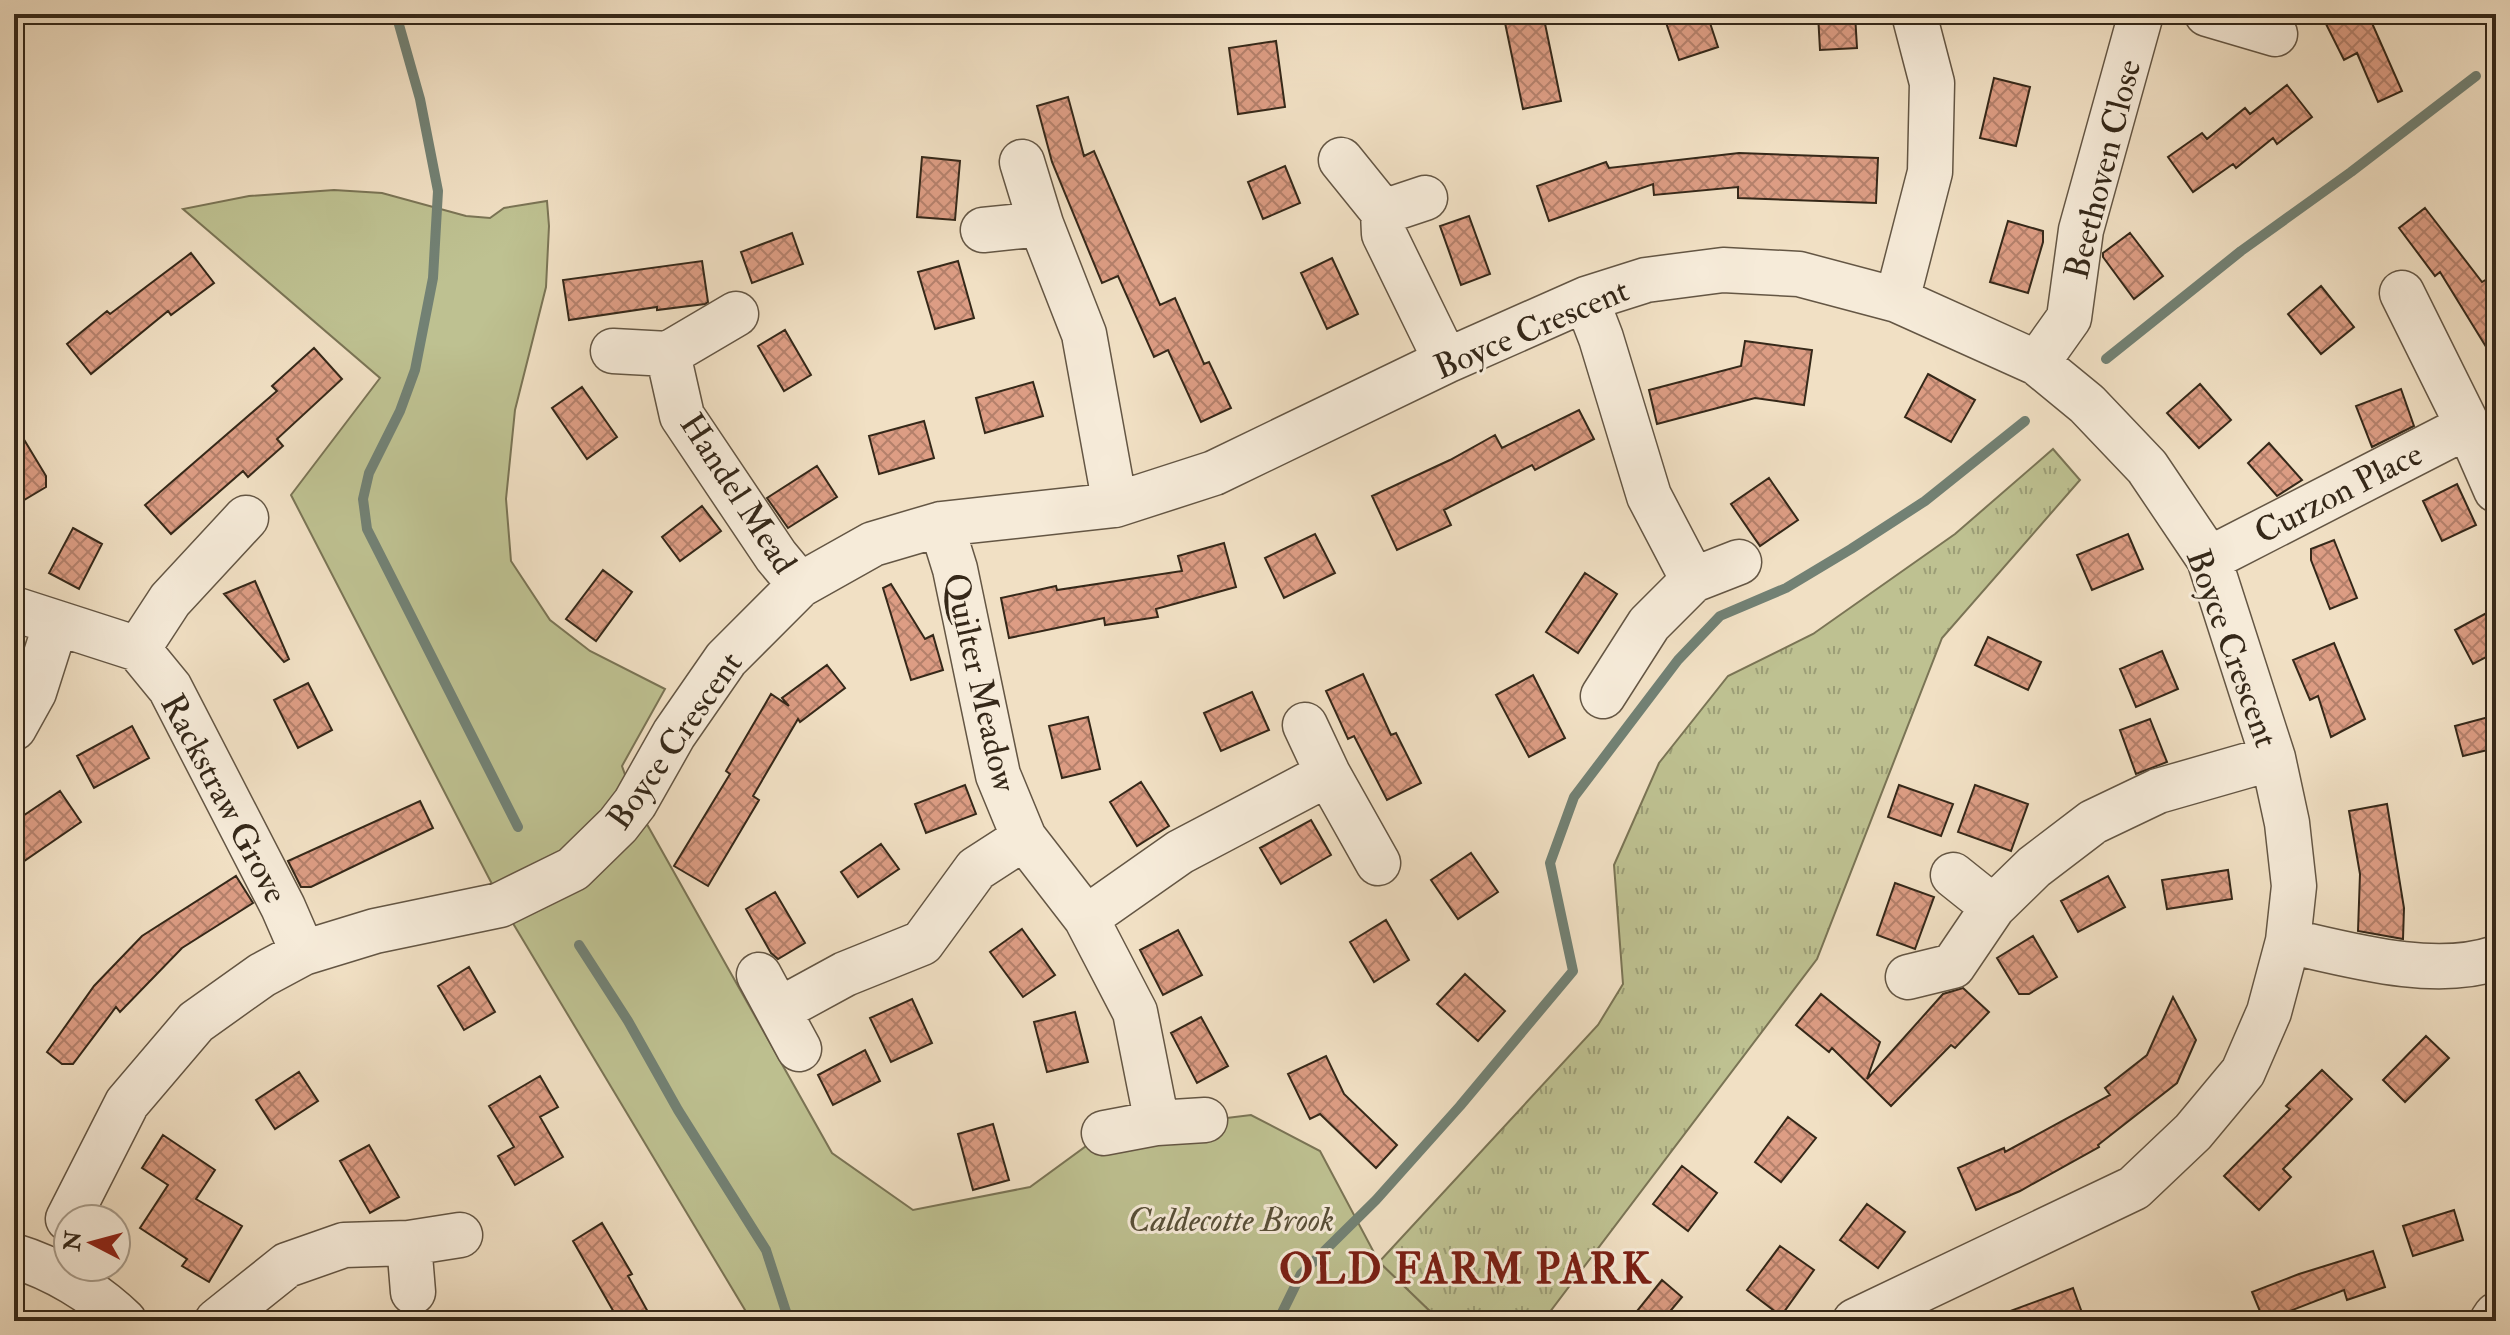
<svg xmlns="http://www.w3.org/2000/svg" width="2510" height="1335" font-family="'IM FELL Double Pica',serif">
	<defs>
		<pattern id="grass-tufts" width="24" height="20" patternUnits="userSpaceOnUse" patternTransform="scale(2)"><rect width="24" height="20" fill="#bec191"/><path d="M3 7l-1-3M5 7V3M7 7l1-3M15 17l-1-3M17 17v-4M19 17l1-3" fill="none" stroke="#9b9d76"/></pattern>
		<pattern id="building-cross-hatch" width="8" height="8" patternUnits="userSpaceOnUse" patternTransform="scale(2)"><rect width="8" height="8" fill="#dd9d84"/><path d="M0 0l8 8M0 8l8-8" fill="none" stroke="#b4806b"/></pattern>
	</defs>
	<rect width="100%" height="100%" fill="#f1e0c4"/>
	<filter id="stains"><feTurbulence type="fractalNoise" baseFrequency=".0025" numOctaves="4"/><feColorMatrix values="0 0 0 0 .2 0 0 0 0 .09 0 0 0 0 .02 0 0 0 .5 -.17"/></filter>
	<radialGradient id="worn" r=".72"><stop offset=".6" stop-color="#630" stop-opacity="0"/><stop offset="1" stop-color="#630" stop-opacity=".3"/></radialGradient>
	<path fill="url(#grass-tufts)" stroke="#7a7455" stroke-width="2" d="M2053 449 2080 480 1942 638 1817 959 1543 1321H1440L1379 1262 1598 1025 1623 984 1614 865 1659 763 1728 676 1813 634 1955 534Z"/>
	<path fill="#bec191" stroke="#7a7455" stroke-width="2" d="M334 190 382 193 466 216 490 218 504 208 547 201 549 226 546 287 515 410 506 499 511 561 550 620 590 651 665 689 622 766 635 803 832 1153 913 1210 1030 1187 1104 1133 1251 1115 1320 1151 1379 1262 1440 1321H748L745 1310 508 915 291 495 380 378 183 209 249 196Z"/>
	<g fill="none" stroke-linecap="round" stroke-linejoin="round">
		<path stroke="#728174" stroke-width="10" d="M396 14 420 99 438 191 433 278 415 370 400 411 369 473 363 499 367 529 518 827
			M2106 359 2241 251 2351 172 2476 76
			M579 945 628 1021 678 1110 766 1250 789 1321
			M1278 1321 1301 1274 1376 1200 1460 1106 1573 971 1550 863 1574 797 1678 660 1720 616 1786 588 1851 549 1925 501 2025 421"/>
	</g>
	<path fill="url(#building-cross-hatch)" stroke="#352819" stroke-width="2" d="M1526 14H1543L1561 101 1523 109 1504 18Z
		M1663 14H1707L1718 47 1679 60Z
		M1818 14H1855L1857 48 1820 50Z
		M2321 14H2368L2402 91 2378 102 2357 53 2344 60Z
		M1276 41 1285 107 1238 114 1229 48Z
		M1994 78 2030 87 2016 146 1980 138Z
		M2287 85 2312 117 2277 144 2273 138 2236 168 2233 164 2193 192 2168 157 2202 133 2207 139 2245 108 2250 114Z
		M1068 97 1084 156 1094 151 1160 305 1175 298 1204 364 1209 362 1231 408 1201 422 1168 350 1154 357 1118 276 1102 283 1052 162 1037 106Z
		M1739 153 1878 158 1876 203 1738 198V187L1654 195 1653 184 1549 221 1537 186 1606 162 1609 168Z
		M922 157 960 161 955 220 917 217Z
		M1285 166 1300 203 1263 219 1248 182Z
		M2425 208 2482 282 2496 274V363L2440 272 2435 276 2399 228Z
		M1469 216 1490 274 1461 285 1440 226Z
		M2008 221 2043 231V242L2028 293 1990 282Z
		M792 233 803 264 752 283 741 252Z
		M2130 233 2163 276 2134 299 2103 257V253Z
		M191 253 214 283 171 315 168 311 91 374 67 344 107 311 110 314Z
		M1332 258 1358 314 1327 329 1301 273Z
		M702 261 708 302 705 304 657 310V307L569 320 563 280Z
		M958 261 974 318 935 329 918 272Z
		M2321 286 2354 327 2321 354 2288 314Z
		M785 330 811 375 784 391 758 346Z
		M1745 341 1812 350 1804 405 1755 398 1657 424 1649 390 1741 366Z
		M314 348 342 379 277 439 283 446 248 477 243 471 171 534 145 505 277 391 272 386Z
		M1928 374 1975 400 1951 442 1905 417Z
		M1033 382 1043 416 985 433 976 398Z
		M2200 384 2231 420 2199 448 2167 413Z
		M582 387 617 437 587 459 552 408Z
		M2401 389 2414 426 2372 447 2356 406Z
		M1579 410 1594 439 1535 470 1532 465 1444 510 1451 525 1397 550 1372 496 1450 460 1495 435 1502 448Z
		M924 421 934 458 879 474 869 436Z
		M14 423 46 476V487L14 506Z
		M2269 443 2302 480 2277 496 2248 463Z
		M817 466 837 497 788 528 767 498Z
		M1769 478 1798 520 1760 546 1731 504Z
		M2457 484 2476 525 2442 541 2423 501Z
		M702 506 721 531 680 561 662 537Z
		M73 528 102 544 79 589 49 573Z
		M1315 534 1335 573 1284 598 1265 558Z
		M2128 534 2143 569 2092 590 2077 555Z
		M2334 540 2357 598 2330 609 2311 560V549Z
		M1224 543 1236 587 1156 609 1158 617 1105 625 1104 618 1009 638 1001 598 1056 586 1057 590 1182 571 1178 556Z
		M603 570 632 592 596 641 566 619Z
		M1585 573 1617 594 1578 653 1546 632Z
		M255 581 289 659 284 662 224 594Z
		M891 584 925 639 933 635 943 670 911 680 883 588Z
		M2496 608V652L2473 664 2455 630Z
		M1988 637 2041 662 2028 690 1975 665Z
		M2334 643 2365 719 2331 737 2318 696 2310 700 2293 660Z
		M2162 651 2178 689 2136 707 2120 669Z
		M827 665 845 688 800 722 798 719 753 796 759 800 708 886 674 866 730 774 726 771 771 694 789 706 782 698Z
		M1363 674 1391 735 1396 733 1421 783 1387 800 1354 736 1348 739 1326 691Z
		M1533 675 1565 738 1529 757 1496 695Z
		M308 683 332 730 298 748 274 700Z
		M1252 692 1269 730 1221 751 1204 713Z
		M2496 715V748L2463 756 2455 726Z
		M1088 717 1100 769 1062 778 1049 726Z
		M2150 719 2167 762 2136 774 2120 730Z
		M132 726 149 758 94 788 77 756Z
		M1141 782 1169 826 1137 846 1110 802Z
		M965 785 976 814 926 833 915 804Z
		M1899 785 1953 804 1941 836 1888 817Z
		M1975 785 2028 804 2011 851 1958 832Z
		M60 791 81 822 14 868V822Z
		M420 801 433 828 311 887H301L288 861Z
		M2387 804 2404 908 2403 939 2358 931 2360 874 2349 811Z
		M1311 820 1331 855 1281 884 1260 848Z
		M881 844 899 869 858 897 841 872Z
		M1471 853 1498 892 1458 919 1431 880Z
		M2228 870 2232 899 2167 909 2162 880Z
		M236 876 253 903 182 948 120 1012 116 1007 73 1064H62L47 1052 94 986 142 936Z
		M2108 876 2125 907 2078 932 2061 901Z
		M1895 883 1934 897 1915 949 1877 935Z
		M775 892 805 943 778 959 771 953 746 909Z
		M1386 920 1409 960 1374 982 1350 942Z
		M1022 929 1055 975 1023 997 990 952Z
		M1178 930 1202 975 1163 995 1140 950Z
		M2033 936 2057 977 2029 994H2019L1997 958Z
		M469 967 495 1012 464 1030 438 986Z
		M1465 974 1505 1011 1478 1041 1437 1004Z
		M1963 988 1989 1012 1955 1048 1951 1045 1891 1106 1832 1048 1829 1052 1796 1025 1821 994 1880 1042 1867 1079 1943 994Z
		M2173 997 2196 1040 2177 1083 2098 1145 2099 1147 2020 1191 1976 1210 1958 1168 2004 1148 2005 1152 2110 1095 2105 1088 2147 1055Z
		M912 999 932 1043 891 1062 870 1018Z
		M1075 1012 1088 1062 1047 1072 1034 1022Z
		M1201 1017 1228 1066 1197 1083 1171 1033Z
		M2426 1036 2449 1058 2405 1102 2383 1080Z
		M865 1050 880 1081 833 1105 818 1075Z
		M1326 1056 1344 1094 1397 1145 1376 1168 1320 1114 1310 1119 1288 1074Z
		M2322 1070 2352 1099 2283 1169 2291 1177 2259 1210 2224 1176 2290 1109 2286 1106Z
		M299 1072 318 1101 275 1129 256 1100Z
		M540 1076 558 1107 540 1117 563 1157 515 1185 498 1156 514 1147 489 1106Z
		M1788 1117 1816 1138 1781 1182 1755 1162Z
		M993 1124 1009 1180 973 1190 958 1134Z
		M163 1135 215 1170 196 1199 242 1226 209 1282 182 1266 187 1259 140 1228 168 1185 142 1168Z
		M369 1145 399 1197 370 1213 340 1161Z
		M1682 1166 1717 1193 1688 1231 1653 1204Z
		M1867 1204 1905 1232 1878 1268 1840 1240Z
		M2454 1210 2463 1240 2413 1256 2403 1226Z
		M602 1223 632 1274 628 1276 653 1321H619L573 1241Z
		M1780 1246 1814 1270 1781 1316 1747 1290Z
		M2373 1251 2385 1287 2347 1300 2344 1290 2264 1321 2252 1292 2299 1274Z
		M1662 1280 1682 1297 1662 1321H1629Z
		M2073 1288 2085 1321H1992L1991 1318Z"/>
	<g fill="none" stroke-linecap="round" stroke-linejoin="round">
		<g stroke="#645644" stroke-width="47">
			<path id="minor" d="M2207 14 2275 34
				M1341 160 1383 212 1384 234 1446 361
				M1022 162 1041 224 1084 334 1115 505
				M1383 212 1425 198
				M983 230 1041 224
				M2402 293 2468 426 2496 490
				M1586 299 1601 338 1649 496 1693 580 1649 624 1603 696
				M1897 300 1930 172 1932 83 1914 14
				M613 351 668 354 682 416 776 556 800 585
				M668 354 736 314
				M2037 363 2069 318 2081 230 2141 14
				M941 524 955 569 998 775 1024 838 1086 918 1135 1012 1157 1123
				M2209 559 2468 426
				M1693 580 1739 562
				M14 609 138 649 170 688 283 907 303 953
				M138 649 170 600 246 518
				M1305 725 1328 774
				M14 728 34 692 56 623
				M1953 875 1993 907
				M1086 918 1180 852 1328 774 1378 863
				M2288 941C2350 955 2434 979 2496 958
				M759 975 799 1049
				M1908 977 1953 966 1993 907 2034 867 2093 822 2158 791 2273 758
				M779 1010 845 974 922 943 976 869 1024 838
				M1104 1133 1157 1123 1205 1120
				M68 1219 127 1103 196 1022 262 975 303 953 375 931 500 905 573 869 618 825 635 803 674 734 726 659 800 585 873 544 941 524 1115 505 1214 473 1446 361 1586 299 1646 280 1723 270 1799 274 1897 300 2037 363 2087 404 2147 467 2209 559 2273 758 2287 823 2294 886 2288 941 2269 1012 2243 1072 2193 1132 2134 1188 1855 1321
				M409 1243 413 1292
				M14 1256C54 1268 94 1292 124 1321
				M217 1321 287 1265 344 1245 409 1243 460 1235
				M2492 1321 2496 1315"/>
		</g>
		<use href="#minor" stroke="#f6ebd9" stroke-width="44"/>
	</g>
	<g text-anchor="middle" stroke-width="6" stroke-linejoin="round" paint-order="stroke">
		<g font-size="34" fill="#352819" stroke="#f6ebd9">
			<text transform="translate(2102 169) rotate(-76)" y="12">Beethoven Close</text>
			<text transform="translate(1531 328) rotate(-23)" y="12">Boyce Crescent</text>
			<text transform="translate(2338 492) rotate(-27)" y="12">Curzon Place</text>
			<text transform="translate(739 493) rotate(57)" y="12">Handel Mead</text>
			<text transform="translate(2233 648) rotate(70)" y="12">Boyce Crescent</text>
			<text transform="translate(981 682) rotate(77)" y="12">Quilter Meadow</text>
			<text transform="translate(674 740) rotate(-55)" y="12">Boyce Crescent</text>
			<text transform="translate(225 798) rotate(62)" y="12">Rackstraw Grove</text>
		</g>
		<g font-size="34" font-style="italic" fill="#574e37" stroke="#f6ebd9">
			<text x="1231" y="1231">Caldecotte Brook</text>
		</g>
		<g font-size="42" font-weight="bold" letter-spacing="2" fill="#7a1f14" stroke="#f6ebd9">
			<text x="1466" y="1283">OLD FARM PARK</text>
		</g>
	</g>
	<rect width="2510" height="1335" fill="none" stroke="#f1e0c4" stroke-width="48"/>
	<rect x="16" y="16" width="2478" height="1303" fill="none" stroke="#352819" stroke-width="4"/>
	<rect x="24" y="24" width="2462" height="1287" fill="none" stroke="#352819" stroke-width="2"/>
	<g transform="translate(92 1243) rotate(276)"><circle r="38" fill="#f6ebd9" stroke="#a99d8c" stroke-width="2"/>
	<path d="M0-6L14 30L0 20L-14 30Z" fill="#8f2418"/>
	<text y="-12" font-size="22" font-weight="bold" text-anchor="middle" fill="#352819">N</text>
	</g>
	<rect width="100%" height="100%" filter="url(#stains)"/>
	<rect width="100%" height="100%" fill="url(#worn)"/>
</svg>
